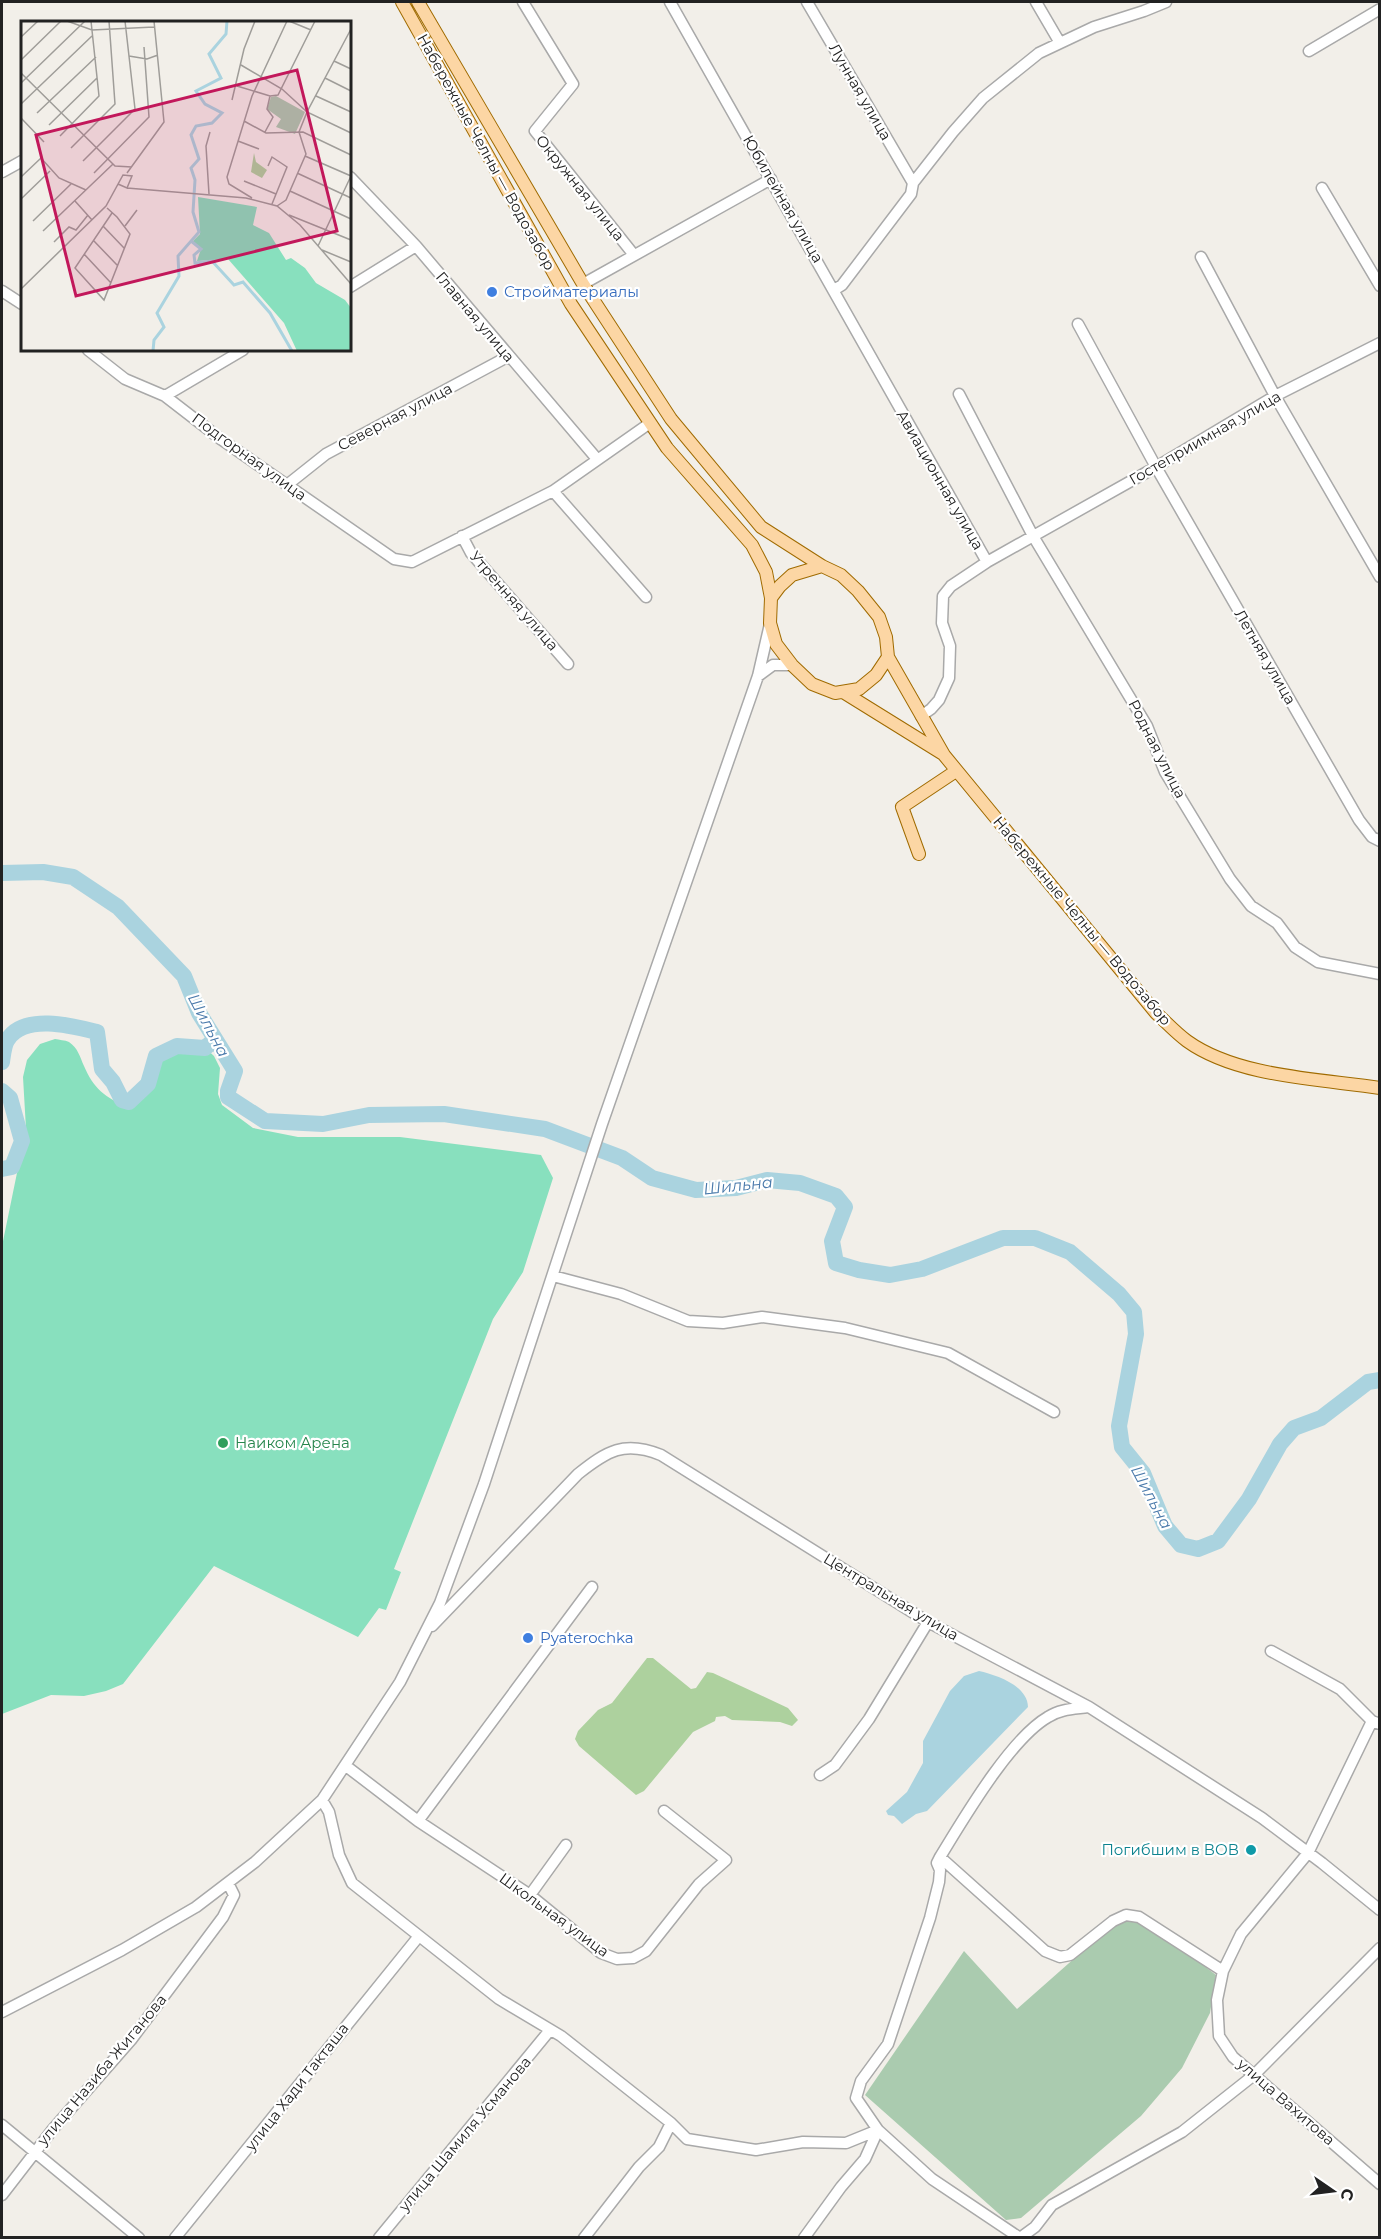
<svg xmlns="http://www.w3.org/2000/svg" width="1381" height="2239" font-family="Montserrat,sans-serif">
	<rect width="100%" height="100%" fill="#f2efe9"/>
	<path fill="#add19e" d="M647 1658H653L691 1689 696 1688 707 1672 713 1673 788 1708 798 1720 792 1726 780 1722 732 1720 725 1716 716 1717 715 1721 693 1732 644 1791 636 1795 579 1746 575 1739 578 1731 598 1710 612 1703Z"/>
	<path fill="#aacbaf" d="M1126 1920C1153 1922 1193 1958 1216 1975L1210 2013 1182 2068 1141 2116 1021 2218 1006 2220 865 2095 964 1951 1017 2009 1111 1926Z"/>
	<path fill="#88e0be" d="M55 1039C59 1040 65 1040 69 1042 78 1048 80 1057 84 1066 93 1087 105 1099 128 1106L151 1088 156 1070 168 1053 181 1044 191 1043 202 1045 214 1056 220 1068 218 1094 222 1105 253 1128 298 1137H400L541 1155 553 1178 523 1272 493 1319 394 1569 401 1572 386 1610 379 1608 358 1637 214 1566 123 1684 106 1691 84 1696 51 1695 2 1714V1246L26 1129 23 1077 27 1060 40 1044Z"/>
	<path fill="#aad3df" d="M979 1671C997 1675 1028 1686 1028 1707L927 1811 916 1814 902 1824 894 1816 888 1815 886 1811 907 1792 923 1763V1741L950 1691 964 1676Z"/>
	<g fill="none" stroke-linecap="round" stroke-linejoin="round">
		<path stroke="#aad3df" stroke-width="16" d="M2 873 43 872 73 877 118 907 184 976 199 1013 235 1071 228 1091V1097L265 1121 323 1124 369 1115 444 1114 545 1129 622 1158 652 1178 696 1190 736 1188 767 1180 800 1183 836 1196 845 1207 832 1241 836 1263 859 1270 890 1275 922 1269 1003 1238H1035L1070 1252 1119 1294 1134 1312 1136 1334 1119 1426 1122 1447 1143 1473 1165 1526 1181 1545 1198 1549 1218 1541 1249 1499 1280 1444 1294 1428 1321 1418 1368 1382 1380 1380
			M2 1062C3 1055 4 1044 8 1039 25 1013 73 1026 97 1032L102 1069 113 1082 122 1100 129 1102 148 1084 156 1056 177 1046 205 1048 214 1040
			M2 1091 10 1098 22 1141 12 1167 2 1169"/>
		<g stroke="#a9a9a9" stroke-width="13">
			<path id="minor" d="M523 2 573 84 535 131 634 255
				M670 2 987 562
				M807 2 913 183
				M1036 2 1060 43
				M1309 51 1380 9
				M2 172 22 161
				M350 177 416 246 597 459
				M1322 188 1380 286
				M1201 257 1275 396 1380 577
				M583 284 771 179
				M350 287 416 246
				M834 290 842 285 911 194 913 183 953 132 983 98 1039 53 1094 27 1144 11 1166 2
				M2 291 22 304
				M1078 324 1156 467 1359 820 1372 837 1380 841
				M88 350 125 379 165 396 222 440 394 559 412 562 553 491 650 423
				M959 394 1033 536 1147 726 1165 772 1230 879 1251 906 1277 923 1295 947 1318 962 1380 974
				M165 396 243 350
				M287 485 326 454 509 356
				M553 491 646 597
				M462 536 471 553 568 664
				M758 676 773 665H792
				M921 716 931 709 939 700 949 678 950 646 942 623 943 596 951 586 987 562 1156 467 1275 396 1380 343
				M553 1276 621 1294 688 1321 723 1323 762 1317 845 1328 948 1353 1054 1412
				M432 1626 578 1474C607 1451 624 1440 661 1455L928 1622 1089 1707 1262 1818 1322 1863 1380 1910
				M1271 1651 1340 1689 1372 1721 1380 1724
				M1372 1721 1308 1853 1241 1934 1223 1971 1217 2000 1219 2036 1233 2057 1380 2184
				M346 1766 418 1821 530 1895 601 1953 617 1959 633 1958 646 1951 699 1884 726 1860 664 1811
				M820 1775 835 1765 869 1719 928 1622
				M322 1800 329 1812 339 1855 352 1883 499 1999 561 2036 671 2123 687 2139 756 2150 803 2142 846 2143 878 2130 932 2179 1020 2238
				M418 1821 592 1587
				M940 1857 1045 1951 1060 1957 1070 1955 1113 1921 1126 1915 1139 1917 1223 1971
				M530 1895 566 1845
				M2 2012 122 1950 196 1907 255 1862 322 1800 400 1682 440 1603 484 1484 602 1124 758 676 770 624
				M2 2125 139 2238
				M2 2195 53 2129 131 2040 223 1917 234 1895 228 1883
				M175 2238 419 1936
				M379 2238 550 2030
				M584 2238 639 2167 659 2147 671 2123
				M804 2238 841 2187 865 2159 878 2130 856 2098 861 2081 888 2044 930 1918 939 1882 940 1870 937 1863 940 1857C964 1818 1010 1739 1048 1717 1060 1709 1074 1709 1088 1707
				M1020 2238 1035 2227 1052 2205 1182 2132 1254 2075 1380 1948"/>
		</g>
		<g stroke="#a06b00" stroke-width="14">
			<path id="major" d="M402 2 571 304 667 448 752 545 766 572 771 598
				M418 2 583 284 671 419 761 527 822 566 841 575 858 591 879 617 886 637 888 657 876 675 859 689 835 693 812 684 792 665 776 644 770 623 771 598 780 586 792 575 822 566
				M888 657 944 755 1156 1013C1166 1022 1176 1033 1187 1041 1237 1077 1320 1079 1380 1088
				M843 692 943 754
				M919 854 902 807 956 771"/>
		</g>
		<use href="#minor" stroke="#fff" stroke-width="10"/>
		<use href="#major" stroke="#fcd6a4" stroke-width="12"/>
	</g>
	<g fill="#3f7fe0" stroke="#fff" stroke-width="2">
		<circle cx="492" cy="292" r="6"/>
		<circle cx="528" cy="1638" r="6"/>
	</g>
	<circle fill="#2e9e5b" stroke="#fff" stroke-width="2" cx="223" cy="1443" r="6"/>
	<circle fill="#0f9aa8" stroke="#fff" stroke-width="2" cx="1251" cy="1850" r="6"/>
	<g text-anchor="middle" stroke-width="4.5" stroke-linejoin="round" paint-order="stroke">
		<g font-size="15" fill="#222" stroke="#fff">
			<text transform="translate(860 92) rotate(60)" y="5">Лунная улица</text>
			<text transform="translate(486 152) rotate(61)" y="5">Набережные Челны — Водозабор</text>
			<text transform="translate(580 188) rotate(51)" y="5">Окружная улица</text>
			<text transform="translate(783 199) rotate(60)" y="5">Юбилейная улица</text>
			<text transform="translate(475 317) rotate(50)" y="5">Главная улица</text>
			<text transform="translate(395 417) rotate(-28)" y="5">Северная улица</text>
			<text transform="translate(1205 438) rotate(-30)" y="5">Гостеприимная улица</text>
			<text transform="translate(249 457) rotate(36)" y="5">Подгорная улица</text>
			<text transform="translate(940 480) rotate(60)" y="5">Авиационная улица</text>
			<text transform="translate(514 601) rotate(49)" y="5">Утренняя улица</text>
			<text transform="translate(1265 657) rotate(60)" y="5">Летняя улица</text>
			<text transform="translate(1157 749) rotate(63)" y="5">Родная улица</text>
			<text transform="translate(1082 921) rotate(50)" y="5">Набережные Челны — Водозабор</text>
			<text transform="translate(891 1597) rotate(31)" y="5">Центральная улица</text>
			<text transform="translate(554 1915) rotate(36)" y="5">Школьная улица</text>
			<text transform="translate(102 2070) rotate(-50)" y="5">улица Назиба Жиганова</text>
			<text transform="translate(297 2087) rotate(-52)" y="5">улица Хади Такташа</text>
			<text transform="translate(1286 2102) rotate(41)" y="5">улица Вахитова</text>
			<text transform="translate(465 2134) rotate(-50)" y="5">улица Шамиля Усманова</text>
		</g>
		<g font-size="15" fill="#366cbe" stroke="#fff" text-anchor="start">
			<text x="504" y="297">Стройматериалы</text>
			<text x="540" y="1643">Pyaterochka</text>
		</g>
		<g font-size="15" fill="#27864d" stroke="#fff" text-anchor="start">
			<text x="235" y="1448">Наиком Арена</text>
		</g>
		<g font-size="15" fill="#0d838f" stroke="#fff" text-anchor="end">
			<text x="1239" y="1855">Погибшим в ВОВ</text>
		</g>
		<g font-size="16" font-style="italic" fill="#4a7aab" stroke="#fff">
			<text transform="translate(209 1025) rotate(62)" y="6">Шильна</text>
			<text transform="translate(738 1185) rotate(-6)" y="6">Шильна</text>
			<text transform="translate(1152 1497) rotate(62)" y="6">Шильна</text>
		</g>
	</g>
	<g transform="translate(21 21)">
		<rect width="330" height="330" fill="#f2efe9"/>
		<path d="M233 132 235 141 246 149 241 157 230 151Z" fill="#add19e"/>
		<path d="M255 75 284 91 274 113 255 106 260 98 246 88 250 76Z" fill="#aacbaf"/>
		<path d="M177 176 236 186 232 204 248 212 265 239 270 237 284 247 295 262 324 279 330 287V330H276L263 302 207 238 176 240 180 228 171 221 179 213Z" fill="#88e0be"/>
		<path fill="none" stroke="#aad3df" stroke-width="3" d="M170 220 180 228 173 234 174 242 191 240 213 264 222 261 249 292 271 330M132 330 133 319 143 306 136 292 158 255 157 235 178 211 172 191 174 159 170 147 178 138 170 114 175 105 191 102 201 92 184 83 175 70 200 57 188 33 205 13 206 0"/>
		<path fill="none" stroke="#9f9d99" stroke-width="1.5" d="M46 0 71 9 133 6M268 0 290 9M330 8 286 91 330 112M0 16 17 0M108 35 126 38 137 34M0 39 40 0M313 40 330 48M220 44 261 68 286 91 278 111 285 133 265 179 256 185M0 52 94 145 111 146M304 57 330 70M0 62 64 0M216 65 249 75 257 74 294 0M295 75 330 91M211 79 223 28 234 0M0 83 71 15M16 92 75 36M0 97 23 121M223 100 245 112 282 111 330 134M28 104 76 57M244 111 252 96 246 88 249 75M39 115 78 75 70 0M217 120 238 128M50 127 94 83 88 0M284 135 330 155 297 225M62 140 114 88 104 0M247 145 251 136 266 146 251 183M73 152 128 96 123 26M106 152 143 101 133 0M276 152 330 177M0 156 20 137 38 157 65 169M223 160 255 173M106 167 225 177 256 185 279 204 330 263M269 170 330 198M188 173 185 125 189 111M231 177 208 163 206 156 231 75 266 0M0 178 29 150M54 180 71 199M86 187 96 196 109 213 83 279 54 247 91 192M268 194 330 219M12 200 50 163M82 205 103 227M104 205 116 189M22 210 92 143M72 219 96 244M33 221 48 206 55 209 67 194M301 229 330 241M63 233 90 262M0 268 85 185 102 154 111 155 106 167 97 163"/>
		<path fill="#c2185b" fill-opacity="0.15" stroke="#c2185b" stroke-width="3" d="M276 49 316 210 55 275 15 114Z"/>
		<rect width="330" height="330" fill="none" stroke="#222" stroke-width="3"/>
	</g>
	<rect width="1381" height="2239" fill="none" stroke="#222222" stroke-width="6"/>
	<g transform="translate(1333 2191) rotate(104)" stroke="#ffffff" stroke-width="4.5" paint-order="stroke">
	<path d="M0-4.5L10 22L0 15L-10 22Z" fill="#222222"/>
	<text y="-9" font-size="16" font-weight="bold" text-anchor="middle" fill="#222222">С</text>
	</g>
</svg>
